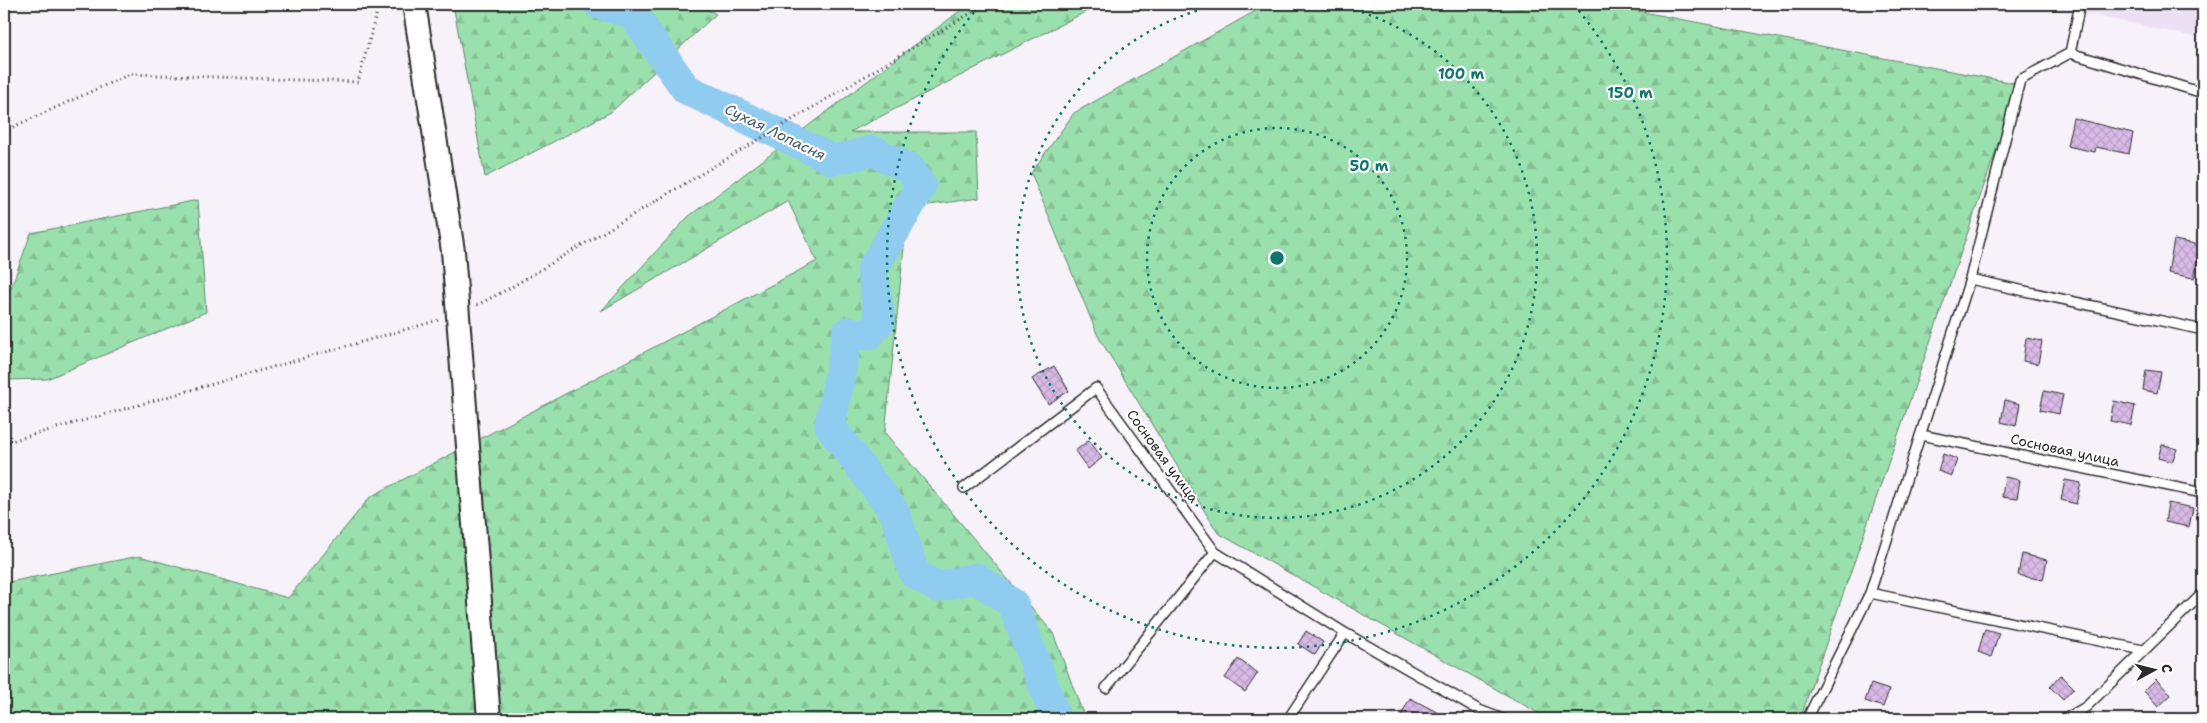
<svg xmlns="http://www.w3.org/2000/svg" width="2207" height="723" font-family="'Shantell Sans',sans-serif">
	<defs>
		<pattern id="forest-firs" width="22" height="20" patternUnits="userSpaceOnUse" patternTransform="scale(1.25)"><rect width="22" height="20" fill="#9ae0ad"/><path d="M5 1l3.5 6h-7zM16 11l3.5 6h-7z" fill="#85c095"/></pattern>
		<pattern id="building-cross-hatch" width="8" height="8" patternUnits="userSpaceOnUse" patternTransform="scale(1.25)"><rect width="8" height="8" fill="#d9bae7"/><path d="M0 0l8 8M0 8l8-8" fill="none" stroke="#baa0c6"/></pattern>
	</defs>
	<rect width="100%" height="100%" fill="#f7f1fa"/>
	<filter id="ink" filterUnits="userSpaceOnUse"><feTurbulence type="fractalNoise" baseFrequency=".02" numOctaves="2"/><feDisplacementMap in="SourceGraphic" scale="10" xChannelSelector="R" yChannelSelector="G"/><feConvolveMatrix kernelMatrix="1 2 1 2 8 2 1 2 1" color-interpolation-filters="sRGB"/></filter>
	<g filter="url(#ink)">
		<path fill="#eee0f4" d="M2042 4H2203V39Z"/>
		<path fill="url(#forest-firs)" stroke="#62866c" d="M453 4H697L716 14 611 112 485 177Z
			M969 4H1101L850 132H976L979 198 908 208 885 433 1053 633 1085 719H4V583L139 556 288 598 370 497 817 261 788 201 601 311 688 217Z
			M1268 4H1601L2019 84 1800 719H1549L1218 533 1098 336 1031 173 1074 113Z
			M198 200 206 312 47 379 4 380V307L31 233Z"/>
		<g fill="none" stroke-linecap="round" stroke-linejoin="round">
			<path stroke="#90cbf0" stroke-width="31" d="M599 4 632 13 686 89 833 160 873 151 910 169 921 186 872 270 880 321 869 335 848 332 830 426 895 513 914 573 937 587 976 578 1013 604 1056 719"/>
		</g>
		<path fill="url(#building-cross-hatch)" stroke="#2b2b2b" d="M2073 118 2133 133 2129 154 2096 147 2095 152 2067 146Z
			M2174 240 2201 245 2194 278 2168 273Z
			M2026 338 2042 341 2038 364 2023 361Z
			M1054 366 1069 391 1048 404 1032 379Z
			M2146 370 2161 372 2157 393 2143 390Z
			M2044 391 2063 395 2059 414 2040 410Z
			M2005 400 2020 404 2016 426 2001 422Z
			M2114 401 2135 406 2131 425 2110 421Z
			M1089 440 1102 458 1088 469 1075 451Z
			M2162 444 2177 449 2172 462 2158 458Z
			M1943 454 1957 459 1952 476 1938 471Z
			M2005 477 2020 480 2017 499 2002 497Z
			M2065 480 2081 483 2076 504 2061 500Z
			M2168 503 2193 508 2189 527 2165 522Z
			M2022 554 2047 560 2043 580 2018 575Z
			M1985 629 1999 633 1991 657 1978 652Z
			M1306 631 1323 642 1315 655 1298 644Z
			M1238 659 1258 673 1245 692 1225 678Z
			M2061 675 2074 688 2063 700 2050 687Z
			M2156 679 2171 695 2158 707 2144 691Z
			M1871 684 1889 690 1883 707 1865 701Z
			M1410 698 1450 719H1399Z"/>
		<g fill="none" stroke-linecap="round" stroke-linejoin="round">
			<g stroke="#2b2b2b" stroke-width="12">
				<path id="service" d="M2070 53 2080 4
					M1970 279 2203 330
					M1921 435 2203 493
					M964 488 1096 388 1215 552 1345 633 1479 710 1503 719
					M1870 593 2143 650
					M1106 688 1215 552
					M1288 719 1345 633
					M1807 719 1870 593 1970 279 2020 80 2070 53 2203 93
					M2065 719 2086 707 2203 593"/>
			</g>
			<g stroke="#2b2b2b" stroke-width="26">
				<path id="tertiary" d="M414 4 453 251 489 719"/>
			</g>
			<path stroke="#2b2b2b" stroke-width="3" stroke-dasharray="1 4" stroke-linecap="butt" d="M4 131 130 74 358 82 378 8 386 4
				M477 305 510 288 986 4
				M4 443 439 320"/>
			<use href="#service" stroke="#fff" stroke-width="9"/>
			<use href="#tertiary" stroke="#fff" stroke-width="22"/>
		</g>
	</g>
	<g fill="none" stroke="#0f766e" stroke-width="2.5" stroke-dasharray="2.5 5">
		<circle cx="1277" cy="258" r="130"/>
		<path d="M1333 4A260 260 0 1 1 1221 4"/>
		<path d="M1574 5A390 390 0 1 1 980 5"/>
	</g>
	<g text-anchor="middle" stroke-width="4.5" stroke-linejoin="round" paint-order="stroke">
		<g font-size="14" fill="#2b2b2b" stroke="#fff">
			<text transform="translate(2065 450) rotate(12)" y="5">Сосновая улица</text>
			<text transform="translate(1163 456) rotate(54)" y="5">Сосновая улица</text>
		</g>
		<g font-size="15" font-style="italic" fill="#495b66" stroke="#fff">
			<text transform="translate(775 132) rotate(26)" y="5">Сухая Лопасня</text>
		</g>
	</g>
	<circle cx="1277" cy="258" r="8" fill="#0f766e" stroke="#fff" stroke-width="2.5"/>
	<g font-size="15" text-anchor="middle" font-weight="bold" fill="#0f766e" stroke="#fff" stroke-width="4.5" stroke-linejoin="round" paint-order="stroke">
		<text x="1461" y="79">100 m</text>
		<text x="1630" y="98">150 m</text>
		<text x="1369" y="171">50 m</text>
	</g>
	<rect width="2207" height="723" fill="none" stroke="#fff" stroke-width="20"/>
	<rect x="10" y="10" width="2187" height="703" fill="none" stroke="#2b2b2b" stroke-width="2" filter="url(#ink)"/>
	<g transform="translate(2154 670) rotate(83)" stroke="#ffffff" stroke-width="4" paint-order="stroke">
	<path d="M0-4L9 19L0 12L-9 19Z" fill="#2b2b2b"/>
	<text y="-8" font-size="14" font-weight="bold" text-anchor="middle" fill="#2b2b2b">С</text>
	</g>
</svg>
